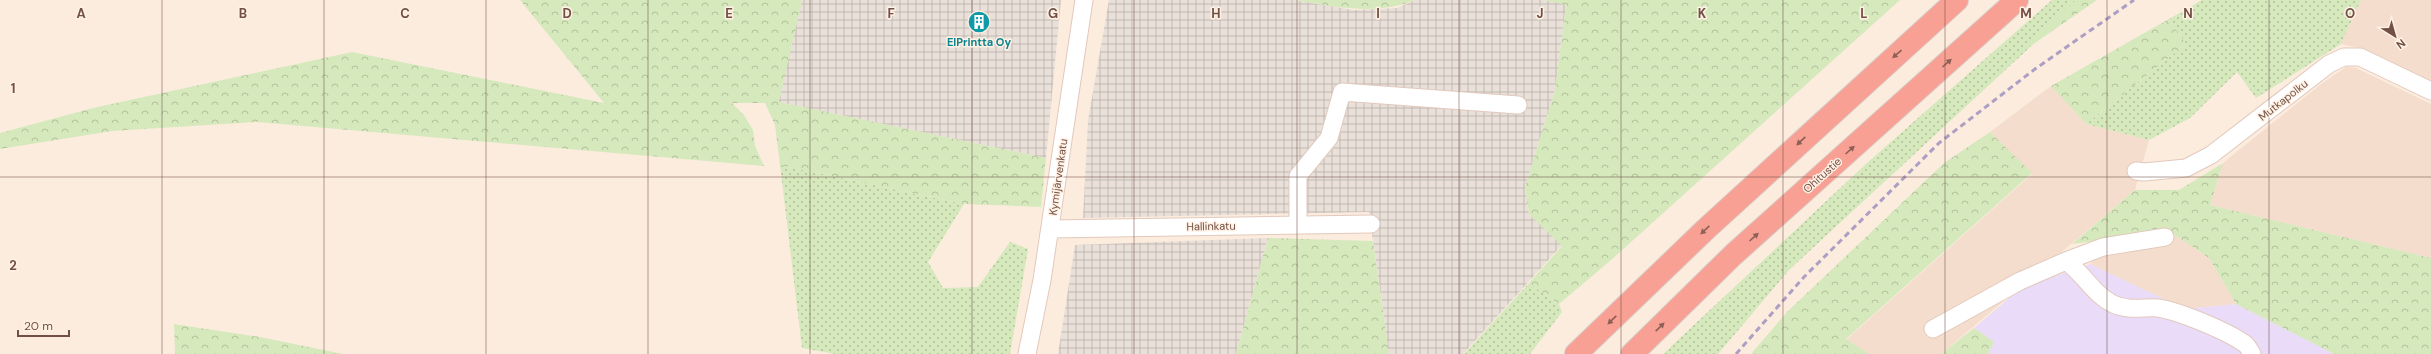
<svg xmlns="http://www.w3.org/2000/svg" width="2431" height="354" font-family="'DM Sans',sans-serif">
	<defs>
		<pattern id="industrial-grid" width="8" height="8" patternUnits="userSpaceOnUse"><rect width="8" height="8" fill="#eae0da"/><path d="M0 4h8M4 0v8" fill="none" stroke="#c2b8b3"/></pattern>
		<pattern id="grass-dots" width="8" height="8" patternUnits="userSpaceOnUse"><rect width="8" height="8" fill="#d5e9bd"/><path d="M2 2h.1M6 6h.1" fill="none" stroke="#b1bf9b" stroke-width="1.8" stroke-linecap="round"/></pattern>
		<pattern id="forest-crowns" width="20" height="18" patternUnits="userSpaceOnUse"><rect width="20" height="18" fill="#d5e9bd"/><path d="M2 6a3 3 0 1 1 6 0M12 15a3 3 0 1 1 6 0" fill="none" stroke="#b1bf9b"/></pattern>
	</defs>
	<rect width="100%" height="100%" fill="#fcecde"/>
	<path fill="#f4ddcc" d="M2361 0H2431V81L2359 48 2341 44Z
		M2346 67 2356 68 2431 104V258L2210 205 2223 163 2321 84Z
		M2051 86 2086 124 2149 140 2135 190 1941 354H1869L1846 340 2032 174 1990 132Z
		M2169 231 2209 258 2236 304 2185 309 2090 264 2110 239Z"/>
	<path fill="url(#industrial-grid)" d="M802 0H1061L1046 158 778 102Z
		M1109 0H1295L1354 10 1397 8 1415 0H1545L1566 4 1555 90 1525 187 1529 214 1562 245 1463 354H1389L1369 212 1083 218 1088 120Z
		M1268 238 1236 354H1058L1075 245Z"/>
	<path fill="#eadbf8" d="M2090 264 2185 309 2236 304 2334 354H1988L1994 342 1974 328 2021 288Z"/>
	<path fill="url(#grass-dots)" d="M2052 0H2081L1789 270 1718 354H1663L1867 163Z
		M2202 0H2361L2341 44 2256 98 2237 72 2190 118 2149 140 2086 124 2186 44 2169 19Z
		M780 165 964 204 928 262 943 288 978 287 1010 242 1028 249 1010 354H835L802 348Z
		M1529 283 1559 304 1562 312 1530 354H1464Z"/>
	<path fill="url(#forest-crowns)" d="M520 0H802L779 102 1046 158 1041 207 964 204 780 165 775 125 765 103H732L744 115 753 130 755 146 764 166 257 122 112 131 0 149V133L93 108 352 52 604 103Z
		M1295 0H1415C1376 16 1336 7 1295 0Z
		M1545 0H1900L1610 261 1559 304 1529 283 1562 246 1529 214 1525 187 1555 90 1566 5Z
		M2076 0H2097L2022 52 2046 26Z
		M2169 19 2186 44 2086 124 2051 86Z
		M1990 132 2032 173 1846 339 1869 354H1751L1787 312 1944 163Z
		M2223 163 2210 205 2431 258V354H2334L2236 304 2209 258 2169 231 2072 244 2135 190H2179Z
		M1268 238 1373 241 1389 354H1236Z
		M174 324 260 337 343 354H175Z
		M1974 328 1994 342 1988 354H1941Z"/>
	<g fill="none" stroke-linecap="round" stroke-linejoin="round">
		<g stroke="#e2c9bd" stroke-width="19">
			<path id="minor" d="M2136 171 2144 172 2186 168 2211 155 2329 64 2344 57H2360L2431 91
				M1298 225V176L1329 138 1342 92 1518 105
				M1050 229 1371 224
				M2066 261 2103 247 2165 237
				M1933 329 2020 281 2066 261C2084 274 2093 294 2113 304 2128 311 2143 307 2158 308 2179 311 2229 332 2245 344 2248 346 2250 351 2252 354
				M1027 354 1042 280 1084 0"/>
		</g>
		<g stroke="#d8cecb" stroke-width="24">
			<path id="highway" d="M1576 354 1706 229 1957 0
				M1632 354 1733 255 2017 0"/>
		</g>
		<use href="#minor" stroke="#fff" stroke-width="17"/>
		<use href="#highway" stroke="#f8a093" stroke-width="22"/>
		<path stroke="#ad9ec4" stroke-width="3" stroke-dasharray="6 4" stroke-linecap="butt" d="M1736 354 1804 277 1939 143 2035 69 2134 0"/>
	</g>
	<defs><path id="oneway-solid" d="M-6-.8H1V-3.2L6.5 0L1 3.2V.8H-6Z"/></defs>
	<g fill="#8d6055">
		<use href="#oneway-solid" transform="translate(1897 54) rotate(139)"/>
		<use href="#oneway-solid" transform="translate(1947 63) rotate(-42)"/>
		<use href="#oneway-solid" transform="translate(1801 141) rotate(137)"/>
		<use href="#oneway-solid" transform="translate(1850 150) rotate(-42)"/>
		<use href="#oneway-solid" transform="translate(1705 230) rotate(137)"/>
		<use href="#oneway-solid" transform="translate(1754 237) rotate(-42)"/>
		<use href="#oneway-solid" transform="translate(1612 320) rotate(136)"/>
		<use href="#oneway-solid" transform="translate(1660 327) rotate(-44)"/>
	</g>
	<path fill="none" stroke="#725046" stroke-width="1" stroke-opacity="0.55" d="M162 0V354M324 0V354M486 0V354M648 0V354M810 0V354M972 0V354M1134 0V354M1297 0V354M1459 0V354M1621 0V354M1783 0V354M1945 0V354M2107 0V354M2269 0V354M0 177H2431"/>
	<defs>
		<g id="building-disc" transform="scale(1.15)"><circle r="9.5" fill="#0f9aa8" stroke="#fff1e4"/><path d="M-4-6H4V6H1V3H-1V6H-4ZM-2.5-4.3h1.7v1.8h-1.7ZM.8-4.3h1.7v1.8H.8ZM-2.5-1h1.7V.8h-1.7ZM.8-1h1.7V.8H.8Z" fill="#fff"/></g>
	</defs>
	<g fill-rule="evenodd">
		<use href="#building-disc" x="979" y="22"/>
	</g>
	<g text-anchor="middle" stroke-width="3" stroke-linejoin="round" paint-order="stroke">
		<g font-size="11" font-weight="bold" fill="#0d838f" stroke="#fff1e4">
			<text x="979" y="46">ElPrintta Oy</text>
		</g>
		<g font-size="11" fill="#725046" stroke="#fff1e4">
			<text transform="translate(2283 100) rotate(-38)" y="4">Mutkapolku</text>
			<text transform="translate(1822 175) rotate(-42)" y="4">Ohitustie</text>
			<text transform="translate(1058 177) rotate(-82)" y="4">Kymijärvenkatu</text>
			<text transform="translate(1211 226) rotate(-1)" y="4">Hallinkatu</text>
		</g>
	</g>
	<g font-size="13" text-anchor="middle" font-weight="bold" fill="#725046" stroke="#fff1e4" stroke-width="3" stroke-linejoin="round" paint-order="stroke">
		<text x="81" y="18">A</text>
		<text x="243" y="18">B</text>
		<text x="405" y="18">C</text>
		<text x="567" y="18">D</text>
		<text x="729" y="18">E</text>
		<text x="891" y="18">F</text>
		<text x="1053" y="18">G</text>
		<text x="1216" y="18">H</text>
		<text x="1378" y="18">I</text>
		<text x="1540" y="18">J</text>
		<text x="1702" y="18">K</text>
		<text x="1864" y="18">L</text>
		<text x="2026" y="18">M</text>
		<text x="2188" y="18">N</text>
		<text x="2350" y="18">O</text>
		<text x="13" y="93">1</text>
		<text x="13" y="270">2</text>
	</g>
	<g transform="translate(2395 36) rotate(143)" stroke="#fff1e4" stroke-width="3" paint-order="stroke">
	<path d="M0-3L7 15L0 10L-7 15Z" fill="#725046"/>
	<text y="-6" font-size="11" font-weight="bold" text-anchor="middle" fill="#725046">N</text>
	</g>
	<path d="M18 330v6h51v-6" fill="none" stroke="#725046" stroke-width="2"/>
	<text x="24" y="330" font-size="12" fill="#725046" stroke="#fff1e4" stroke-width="3" paint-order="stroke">20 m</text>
</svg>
